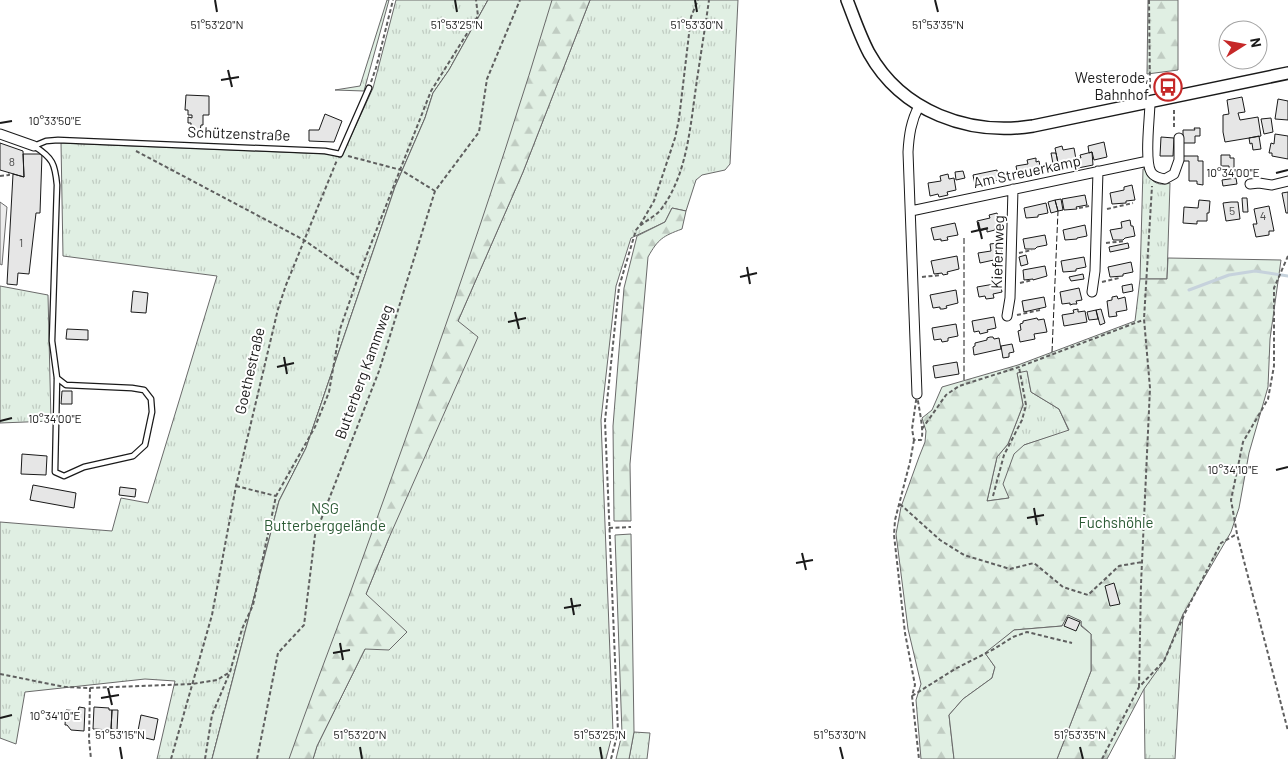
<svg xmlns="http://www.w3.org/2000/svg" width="1288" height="759" font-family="Barlow,sans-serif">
	<defs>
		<pattern id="grass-tufts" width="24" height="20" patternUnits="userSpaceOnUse" patternTransform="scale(1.25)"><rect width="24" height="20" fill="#e0efe3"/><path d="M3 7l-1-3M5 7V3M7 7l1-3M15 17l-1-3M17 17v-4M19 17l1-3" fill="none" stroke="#c0ccc2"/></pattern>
		<pattern id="forest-firs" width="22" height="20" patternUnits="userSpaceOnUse" patternTransform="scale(1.25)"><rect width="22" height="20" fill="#e0efe3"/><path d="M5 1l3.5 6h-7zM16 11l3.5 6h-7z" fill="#c0ccc2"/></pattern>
	</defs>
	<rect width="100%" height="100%" fill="#fff"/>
	<path fill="url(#grass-tufts)" stroke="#6a6a6a" d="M387 0H389L364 91 335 90 360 86Z
		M396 0H488L449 70 433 93 425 118 395 187 306 448 279 501 212 759H157L175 681 145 679 25 692 16 744 0 738V522L112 531 121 498 148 503 217 276 63 256 61 143 331 154 341 158 373 88Z
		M590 0H738L730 164 725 170 702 175 696 180 686 211 672 208 665 222 631 238 616 286 601 420 613 732 606 759H313L317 746 365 649 366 594 388 540 458 321 523 172Z
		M1147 168C1148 181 1158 187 1170 183L1167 279H1140L1143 169Z
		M0 286 48 295 51 421 0 423Z
		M1027 370 1031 392 1059 409 1069 431 1024 445 1009 498 987 501 997 457 1008 444 1023 405 1017 373Z
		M1183 614 1175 759H1145L1144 689Z
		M634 732 650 733 647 759H629Z"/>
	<path fill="url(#forest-firs)" stroke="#6a6a6a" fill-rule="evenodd" d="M488 0H590L523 172 458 321 478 337 388 540 366 594 407 632 389 650 365 649 317 746 313 759H212L279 501 306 448 395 187 425 118 433 93 449 70Z
		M1148 0H1178V70L1147 74Z
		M672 208 686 211 682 229C663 236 658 239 648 257L630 464 631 521H614L613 426 624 288 637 236 665 222Z
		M1168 258 1281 260 1270 339 1268 387 1249 453 1239 508 1231 532 1183 614 1164 661 1144 689 1107 759H1057L1091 671V634L1081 625V621L1068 616 1062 626 1014 630 986 654 995 667 992 678 963 699 949 715 954 759H921L916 700 921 684 908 629 896 534 901 507 919 457 925 442 926 431 922 418 932 410 942 387 1018 365 1135 321 1140 279H1167ZM1027 371 1031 392 1059 409 1069 430 1024 445 1014 454 1003 484 1009 498 987 501 997 457 1008 444 1023 405 1017 373Z
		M631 534 634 732 629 759H616L622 734 615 535Z"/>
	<path fill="#e0efe3" stroke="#6a6a6a" d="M488 0H552C492 201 420 399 349 596 329 650 308 704 289 759H212L279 501 306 448 395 187 425 118 433 93 449 70Z
		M1068 615 1081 621V626L1091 634V671L1057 759H954L949 715 963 699 992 678 995 667 985 653 1014 630 1062 626Z"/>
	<path fill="#ededed" stroke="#6a6a6a" d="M0 202 7 207 2 265 0 264Z"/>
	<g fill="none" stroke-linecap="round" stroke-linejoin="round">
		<path stroke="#c6d2dc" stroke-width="3" d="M1189 290 1229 275 1255 271 1288 276"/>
	</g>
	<path fill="#e6e6e6" stroke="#1a1a1a" d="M186 95 209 96V115H203V125H201L200 131H193V128H191V123H188V117L192 118V115H188V110H185Z
		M1242 97 1245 112 1238 113 1240 120 1258 117 1261 136 1225 142 1223 132V115L1229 114 1227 100Z
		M1278 99 1288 101V120L1275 119Z
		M325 114 342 121 334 142 309 141V130H319Z
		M1271 118 1273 132 1264 134 1261 119Z
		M1194 128H1200V136H1195V143H1183V130H1195Z
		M1275 134 1288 136V159L1272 156V153H1269L1271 143 1274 144Z
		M1259 136 1261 149 1253 150 1252 143 1250 144 1249 138Z
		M1161 137 1174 138 1173 156H1160Z
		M1104 142 1107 157 1094 160 1092 152 1089 153 1088 146Z
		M0 143 23 151 24 177 0 170Z
		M1062 146 1063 150 1074 148 1077 165 1059 168 1055 148Z
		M1092 152 1093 165 1078 168 1076 159 1081 158 1080 155Z
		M1051 153H1056L1059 168 1054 169Z
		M23 154H42L40 213H36L29 274 18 273 17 285 7 284 13 174 24 177Z
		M1221 155H1230V158H1234V168H1229V166H1221Z
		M1183 156H1198V161H1203V185L1197 184V181H1189V161H1183Z
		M1036 158V162L1039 161 1041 171 1018 176 1016 166 1028 164 1027 160Z
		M997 170 999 180 975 185 973 175Z
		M963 171 965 178 956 180 955 172Z
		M948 174 949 179 954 178 956 190 947 192 948 195 939 197 938 194 930 196 928 183 941 181 940 176Z
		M1236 178 1237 184 1223 186 1222 180Z
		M1132 185 1135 200 1126 201V203L1112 204 1110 193 1124 190V187Z
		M1288 192V213H1286L1282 193Z
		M1085 195 1087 205 1076 207 1077 209 1064 210 1062 199Z
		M1242 198H1247L1248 212H1243Z
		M1061 199 1063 210 1058 211 1055 200Z
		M1055 200 1058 211 1051 213 1048 202Z
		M1199 200 1210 201 1209 213H1207V221H1197V224L1183 223 1184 207 1198 208Z
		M1231 202H1238L1240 219 1226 221 1223 203Z
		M1046 203 1048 213 1038 215V217L1026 218 1024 208Z
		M1269 206 1274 231H1269V235L1256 237 1253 224H1257L1254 209Z
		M997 213 998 216H1001L1003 226 995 228V230L987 232V229L979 231 977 221 990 218 989 215Z
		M1130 220 1131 226H1133L1135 236 1125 238 1123 240H1113L1110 230 1122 228 1121 222Z
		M955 223 958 235 947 237 948 240 941 241V239L934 240 931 228Z
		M1085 225 1087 236 1077 238V239L1065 240 1063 230Z
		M1045 235 1047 245 1037 247 1035 249H1025L1023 239Z
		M998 243 999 249 1001 248 1003 258 980 263 978 253 991 251 990 244Z
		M1128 243 1129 248 1110 252 1109 247Z
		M1026 255 1028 264 1021 266 1019 257Z
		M957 256 959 269 947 272 948 274 943 275 942 273 934 274 931 261Z
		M1084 257 1086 267 1076 269V271L1063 272 1061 261Z
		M1131 262 1133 272 1123 274V276L1110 277 1108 267Z
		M1045 266 1047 276 1033 280V279L1024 280 1023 270Z
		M1083 274 1084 279 1071 281 1069 277Z
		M1000 283 1002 292 993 294 994 298 986 299 985 296 979 297 977 287Z
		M1132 284 1133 291 1123 293 1122 286Z
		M1079 288 1082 300 1076 301 1077 304H1073L1070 305V303L1062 304 1060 292Z
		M956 290 958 303 946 306 947 308 943 309H940V307L933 308 930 295Z
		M133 291 148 293 146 313 131 312Z
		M1117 296 1118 299 1125 297 1127 310 1116 312 1117 316 1109 317 1107 301 1112 300V297Z
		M1044 297 1046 307 1024 312 1022 301Z
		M1078 309V312L1085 311 1087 322 1064 326 1062 315 1074 313 1073 310Z
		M1101 309 1105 323 1100 325 1096 310Z
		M1096 310 1098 319 1089 320 1087 312Z
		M994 317 996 328 987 330 988 332 980 334 979 331 974 332 972 321Z
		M1037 318 1038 320 1044 319 1047 332 1034 334 1035 339 1020 342 1018 331 1021 330 1020 324 1023 323V321Z
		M956 324 958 336 948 338V341L942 342 941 339 934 340 932 328Z
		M67 329 88 330V340L66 339Z
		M990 337H993L994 339 999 338 1001 349 974 355 973 347 975 346V343L987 340V338Z
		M1012 344 1014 352 1009 353V357L1003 358 1001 346Z
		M957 362 959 374 935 378 933 366Z
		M62 391H72V404H61Z
		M22 454 47 456 46 475 21 474Z
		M33 485 76 493 74 508 30 500Z
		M120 487 136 489 135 497 119 495Z
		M1114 583 1120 604 1110 606 1105 586Z
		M1068 617 1080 622 1076 631 1064 626Z
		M79 707 85 708 84 731 71 730 67 725H65L66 710 78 711Z
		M94 707 109 708V710H112L111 730 93 729Z
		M112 710H118L117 730 111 729Z
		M141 715 158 719 154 740 137 736Z"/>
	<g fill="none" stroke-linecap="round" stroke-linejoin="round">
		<g stroke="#1a1a1a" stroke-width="7">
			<path id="service" d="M34 146C53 158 55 164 57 185L52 341 57 378 55 472 64 476 84 467 133 456 145 445 152 412 151 399 144 390 132 388 66 385 57 378
				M34 146 46 141 58 140 325 151 340 154 369 88"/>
		</g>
		<g stroke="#1a1a1a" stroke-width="11">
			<path id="minor" d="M1150 102C1150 117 1144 160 1151 172 1154 177 1160 178 1165 179L1174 174 1179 160V138
				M0 134 34 146
				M1250 184 1259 183 1272 185 1288 181
				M911 211 1148 161
				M1092 292 1095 271 1098 171
				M1007 316 1010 298 1013 189
				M917 394 908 152C909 135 911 121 919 106"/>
		</g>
		<g stroke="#1a1a1a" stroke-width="14">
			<path id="tertiary" d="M847 0C854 18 860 36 869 53 902 112 969 136 1033 126L1288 73"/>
		</g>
		<path stroke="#5f5f5f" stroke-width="2" stroke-dasharray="4 2.5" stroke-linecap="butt" d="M1149 0 1150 90
			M371 82 376 68 393 0
			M1174 127V108
			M136 151 304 240 357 277
			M348 156 401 170 435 191
			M0 176 9 175V173
			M1079 208 1089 206
			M1107 209 1133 203
			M640 225 654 201 675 138 679 119 691 17 698 0
			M1106 243 1125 241
			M1019 253 1032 250
			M1288 256 1274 288V366L1268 399 1243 442 1231 500 1237 534 1288 731
			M922 277 941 275
			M1102 282 1119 278
			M1020 283 1032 280
			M1017 315 1040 310
			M917 394C918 405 925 433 921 440H914L912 429Z
			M922 429 946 395 959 386 1019 367 1143 320
			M914 440 910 462 895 520 894 535 905 633 915 685 912 696 919 759
			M236 486 276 496
			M993 496 1004 455 1022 420 1026 405 1019 367
			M900 504 940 540 964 555 1010 569 1034 563 1063 587 1088 595 1119 566 1142 562
			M609 528 631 527
			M0 674 65 687 90 688 192 684 217 680 230 672
			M1139 687 1141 584 1150 388 1144 319 1152 186
			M90 688 89 739 91 759
			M912 696 955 669 994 649 1013 637 1027 632 1072 643
			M171 759 212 615 236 486 278 309 286 285 337 160
			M205 759 212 715 230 672 242 629 253 605 276 496 315 427 329 392 340 329 360 272 431 91 478 16 476 0
			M257 759 278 653 304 625 315 535 379 371 435 191 479 132 487 79 520 0
			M611 759 618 732 605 421 619 287 636 230C643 221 655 218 662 208 687 174 690 128 696 87 700 58 705 29 709 0
			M1102 759 1139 687 1164 661 1184 615 1221 543 1237 534"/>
		<use href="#service" stroke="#fff" stroke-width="4.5"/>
		<use href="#minor" stroke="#fff" stroke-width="9"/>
		<use href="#tertiary" stroke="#fff" stroke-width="11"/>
		<path stroke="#1a1a1a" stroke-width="1" stroke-dasharray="6 2.5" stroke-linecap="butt" d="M1052 352 1058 211
			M964 380V238"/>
	</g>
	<path fill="none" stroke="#1a1a1a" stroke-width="2" d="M215 0 217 12M455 0 457 12M695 0 697 12M935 0 938 12M228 70 232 87M221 80 239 77M0 123 12 121M1276 173 1288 170M978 222 982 239M971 232 988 228M747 267 750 284M740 277 757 273M515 312 519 329M508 322 526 318M284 357 287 374M277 367 294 363M0 421 12 418M1276 470 1288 467M1034 508 1037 525M1027 518 1044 515M802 553 806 570M796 563 813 560M571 598 574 615M564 608 581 605M340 643 343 660M333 653 350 650M108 688 112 705M101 698 119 695M0 718 12 715M120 747 122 759M360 747 362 759M600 747 602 759M840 747 843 759M1080 747 1083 759"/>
	<defs>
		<g id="bus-ring" transform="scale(1.4375)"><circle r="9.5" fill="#fff" stroke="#c62828" stroke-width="1.5"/><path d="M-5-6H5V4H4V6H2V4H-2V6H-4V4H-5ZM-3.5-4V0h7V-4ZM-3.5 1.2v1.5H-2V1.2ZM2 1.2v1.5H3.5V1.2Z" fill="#c62828"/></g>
	</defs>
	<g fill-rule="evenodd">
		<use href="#bus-ring" x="1168" y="87"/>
	</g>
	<g text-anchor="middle" stroke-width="4" stroke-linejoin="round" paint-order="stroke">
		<g font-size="12" fill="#4d4d4d">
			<text x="12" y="166">8</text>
			<text x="1232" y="215">5</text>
			<text x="1263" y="220">4</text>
			<text x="21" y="247">1</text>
		</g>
		<g font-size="15" fill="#1a1a1a" stroke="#fff" text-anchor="end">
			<text x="1149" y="83">Westerode,<tspan x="1149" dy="17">Bahnhof</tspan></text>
		</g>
		<g font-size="15" fill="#1a1a1a" stroke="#fff">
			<text transform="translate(239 134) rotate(2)" y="5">Schützenstraße</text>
			<text transform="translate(1027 172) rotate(-12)" y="5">Am Streuerkamp</text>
			<text transform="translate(998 252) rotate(-88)" y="5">Kiefernweg</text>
			<text transform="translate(250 371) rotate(-77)" y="5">Goethestraße</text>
			<text transform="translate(364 372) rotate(-70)" y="5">Butterberg Kammweg</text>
		</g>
		<g font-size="15" fill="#2b5a34" stroke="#fff">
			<text x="325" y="514">NSG<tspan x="325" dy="17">Butterberggelände</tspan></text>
			<text x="1116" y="528">Fuchshöhle</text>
		</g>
	</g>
	<g font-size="12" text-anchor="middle" fill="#1a1a1a" stroke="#fff" stroke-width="4" stroke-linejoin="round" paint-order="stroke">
		<text x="217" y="29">51°53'20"N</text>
		<text x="457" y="29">51°53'25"N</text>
		<text x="697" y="29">51°53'30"N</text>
		<text x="938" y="29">51°53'35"N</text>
		<text x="55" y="125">10°33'50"E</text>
		<text x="1233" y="177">10°34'00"E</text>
		<text x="55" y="423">10°34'00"E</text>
		<text x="1233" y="474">10°34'10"E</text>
		<text x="55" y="720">10°34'10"E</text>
		<text x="120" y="739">51°53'15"N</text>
		<text x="360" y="739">51°53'20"N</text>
		<text x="600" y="739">51°53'25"N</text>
		<text x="840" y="739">51°53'30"N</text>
		<text x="1080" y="739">51°53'35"N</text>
	</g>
	<g transform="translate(1243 45) rotate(79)"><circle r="24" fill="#ffffff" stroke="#a3a3a3"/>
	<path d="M0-4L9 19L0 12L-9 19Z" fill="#c62828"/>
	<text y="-8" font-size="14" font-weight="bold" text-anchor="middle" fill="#1a1a1a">N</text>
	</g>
</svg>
